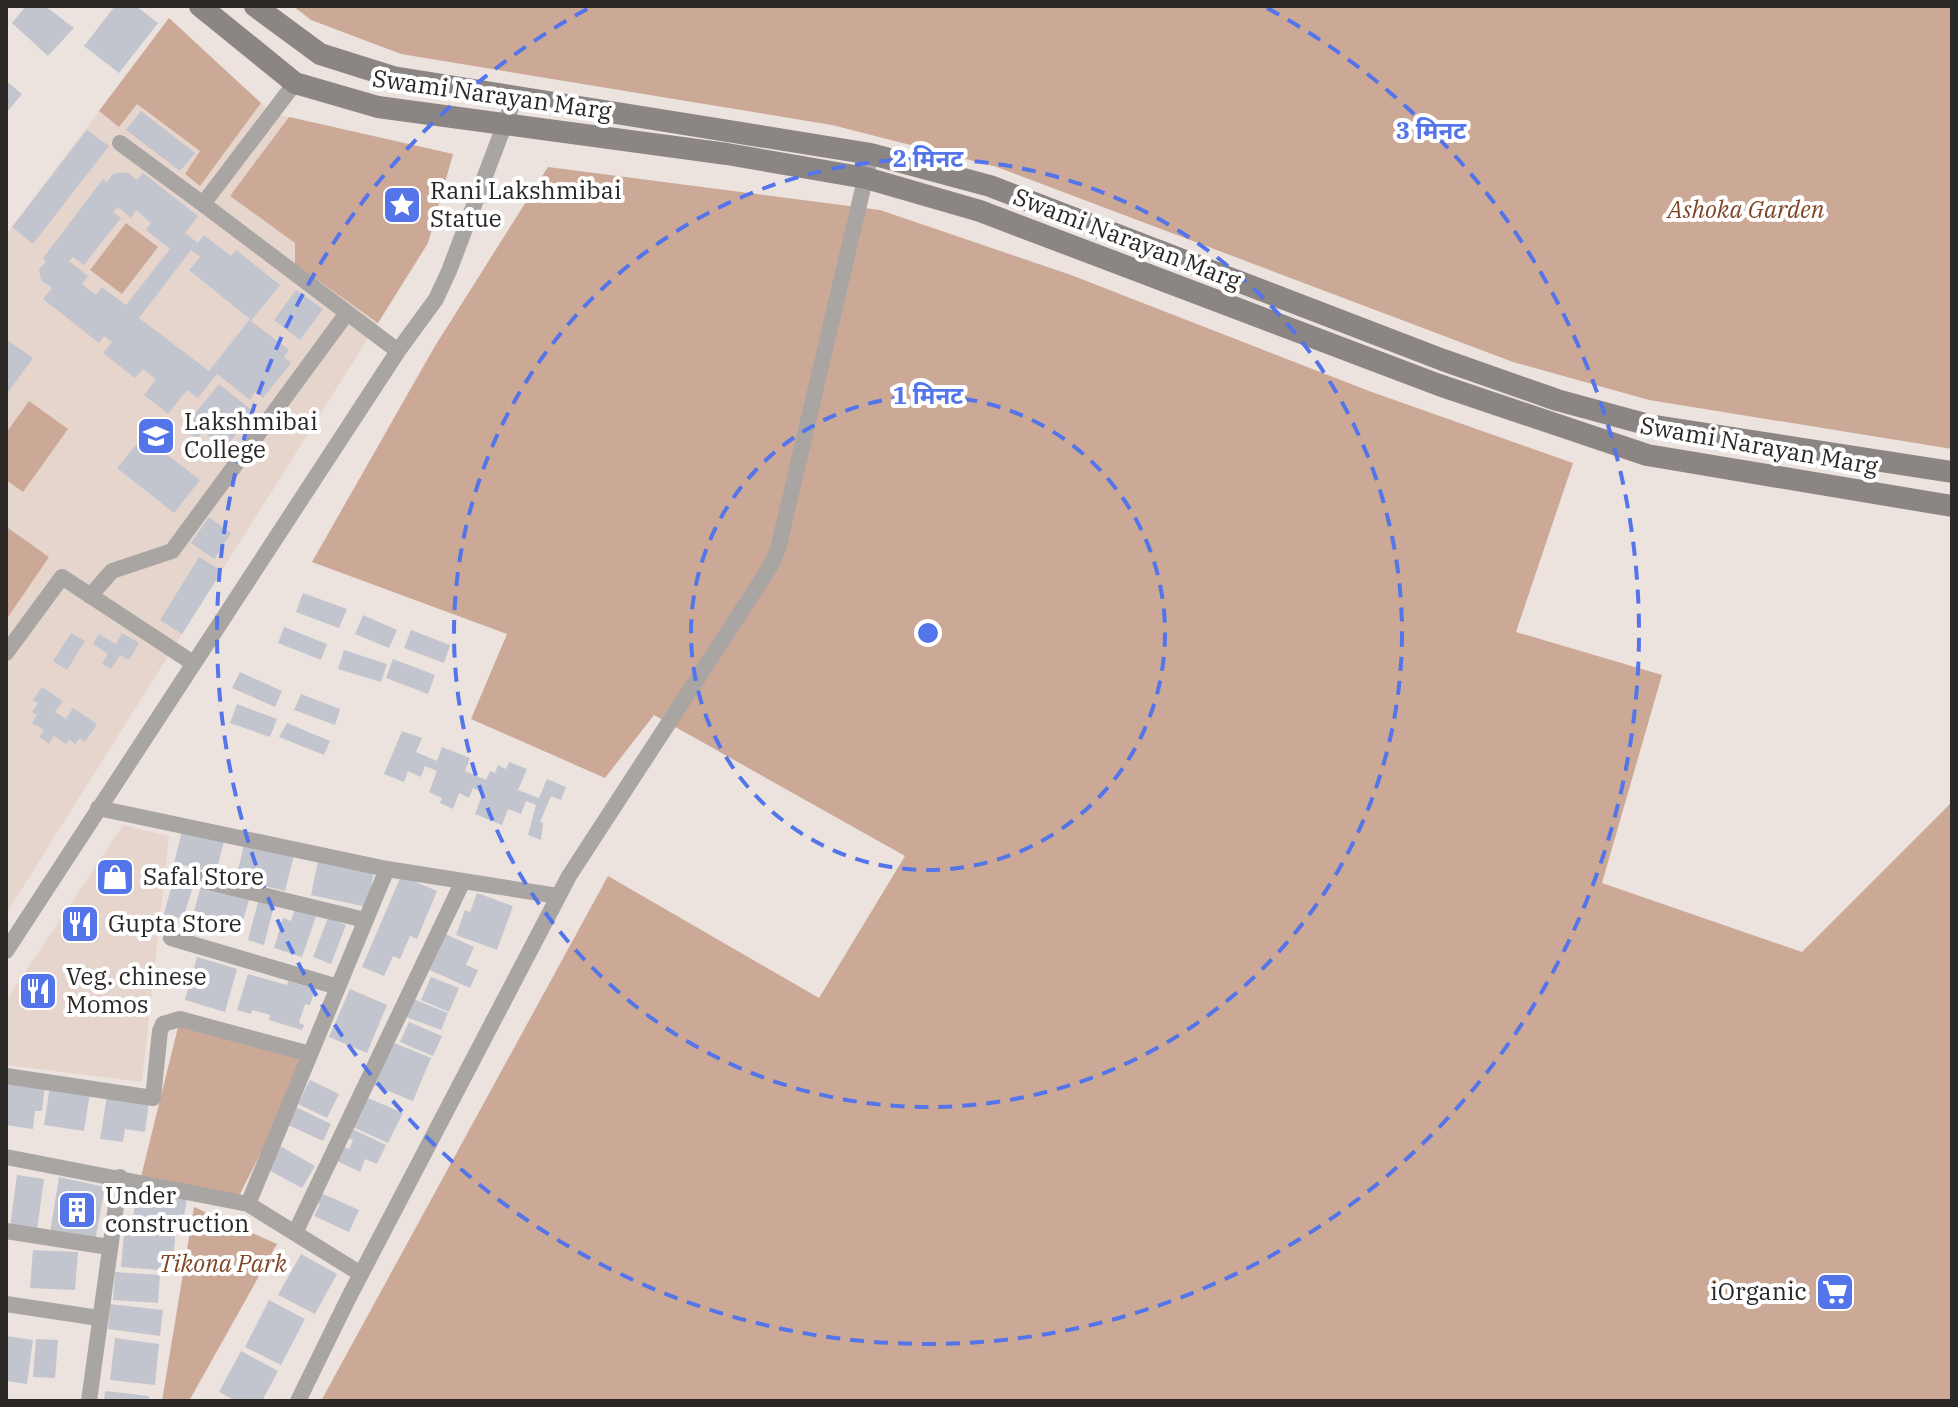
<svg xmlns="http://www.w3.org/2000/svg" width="1958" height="1407" font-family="'IBM Plex Serif','Noto Sans Devanagari',serif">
	<rect width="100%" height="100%" fill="#ece3de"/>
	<path fill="#e6d5cd" d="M169 18 272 113 453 154 428 243 6 914V235Z
		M123 825 169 836 142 1082 6 1065V1001Z"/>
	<path fill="#cca997" d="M293 6H1952V449L1649 400 1513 362 997 167 832 125 401 54 311 20Z
		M169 18 261 103 200 186 185 174 200 151 137 104 119 127 99 111Z
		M289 117 453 154 428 243 378 323 295 264V243L230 196Z
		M548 167 880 210 1071 275 1369 391 1573 463 1516 632 1662 675 1602 883 1802 952 1952 802V1401H321L608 876 819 998 905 856 654 715 605 778 471 719 507 634 312 562 435 346Z
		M126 223 158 247 122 294 90 270Z
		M29 401 68 429 23 492 6 480V433Z
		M8 528 49 557 6 620V531Z
		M180 1019 307 1061 238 1198 140 1181Z
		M194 1207 277 1244 189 1401H162Z"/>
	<path fill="#c2c5ce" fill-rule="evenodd" d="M26 6H45L74 28 48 56 12 23Z
		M115 6H136L158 23 119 73 84 46Z
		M6 81 22 94 6 113Z
		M141 111 195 153 180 171 126 130Z
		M87 130 109 146 33 244 12 227Z
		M127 172 137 180 143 173 198 216 185 233 198 243 204 235 231 256 236 250 280 285 251 321 289 350 284 357 291 363 263 398 255 392 250 400 217 374 198 398 187 390 168 414 144 395 156 379 143 369 135 378 103 353 112 342 104 336 99 343 43 299 52 288 41 280 39 270 46 261 43 258 103 179 107 182 113 174ZM118 207 131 218 136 210 151 223 146 230 170 249 126 305 102 287 96 295 82 284 88 276 69 261 73 257 84 265 121 218 113 212ZM191 250 200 257 189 270 250 319 209 371 139 318Z
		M296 290 323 309 300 340 274 320Z
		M6 339 33 358 6 395Z
		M219 384 254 412 225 448 203 431 197 439 183 428Z
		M143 436 200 480 174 513 117 468Z
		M209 517 231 533 214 559 191 543Z
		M199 557 222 571 182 634 160 620Z
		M303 593 347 609 339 628 296 612Z
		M363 615 397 630 389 648 355 634Z
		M284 627 327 644 321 660 278 643Z
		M411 630 450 645 444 663 404 648Z
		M71 633 85 641 67 670 53 661Z
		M122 633 139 643 129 660 120 655 111 669 102 664 108 654 93 644 99 634 116 644Z
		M344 650 387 664 381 682 338 669Z
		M393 659 435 675 428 694 386 678Z
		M240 672 282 691 275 707 232 688Z
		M42 687 63 701 55 712 66 719 73 708 97 724 85 742 80 738 75 744 69 740 66 744 54 736 49 744 39 737 44 730 32 723 37 715 32 712 38 703 33 700Z
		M301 694 340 709 335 725 294 710Z
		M237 704 277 719 270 737 230 723Z
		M287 723 330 741 324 755 279 737Z
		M402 731 422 738 416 752 437 761 442 747 470 758 465 771 486 780 490 771 495 773 498 765 506 769 509 762 527 769 518 790 539 798 547 779 566 787 561 800 551 796 540 822 543 823 541 840 528 835 536 805 526 801 521 814 508 809 502 825 475 814 483 793 473 788 469 798 459 793 453 809 440 803 442 798 429 792 437 771 425 766 421 777 408 771 404 782 384 774Z
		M183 827 225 837 216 873 174 863Z
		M244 844 294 855 285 891 236 879Z
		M319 856 375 867 367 907 311 895Z
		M401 876 437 891 417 939 410 936 400 959 393 956 384 976 362 967Z
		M174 877 194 883 183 919 164 914Z
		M202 882 250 896 239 935 191 922Z
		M477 893 513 906 497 950 456 935 465 910 470 912Z
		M258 902 274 906 264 945 248 940Z
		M295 909 316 916 302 957 274 948 283 918 291 921Z
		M328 918 346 925 331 964 313 957Z
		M441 932 474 947 466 965 478 970 470 988 425 968Z
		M197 957 237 969 225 1012 185 1000Z
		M248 974 287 985 288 981 315 989 310 1005 305 1004 299 1023 304 1025 302 1030 269 1020 270 1015 252 1010 251 1014 237 1010Z
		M431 977 459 988 449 1012 421 1000Z
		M350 989 387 1005 367 1053 329 1037Z
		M413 999 448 1013 441 1030 406 1017Z
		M409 1022 442 1036 433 1056 400 1042Z
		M392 1042 431 1058 413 1101 371 1084Z
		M6 1080 45 1086 42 1111H35L33 1129 6 1125Z
		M310 1080 339 1094 327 1118 298 1104Z
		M50 1086 90 1092 84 1131 44 1125Z
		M107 1096 149 1102 145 1132 125 1129 123 1142 100 1139Z
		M368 1098 403 1113 388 1143 353 1127Z
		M296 1107 331 1124 323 1141 288 1125Z
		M350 1128 386 1145 377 1164 365 1159 360 1172 335 1160 342 1146 349 1149 353 1140 346 1137Z
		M280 1146 315 1166 302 1188 267 1169Z
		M17 1175 44 1179 37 1230 10 1227Z
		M59 1177 105 1187 95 1241 50 1233Z
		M137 1191 187 1197 183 1224 133 1218Z
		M319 1192 359 1210 349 1232 314 1216 320 1204 314 1201Z
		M125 1222 176 1227 172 1271 121 1267Z
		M33 1250 78 1252 75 1290 30 1288Z
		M301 1254 337 1274 315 1314 278 1295Z
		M115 1272 160 1275 158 1303 113 1300Z
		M269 1300 305 1319 281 1365 245 1347Z
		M110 1304 163 1310 160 1336 108 1329Z
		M6 1336 33 1340 27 1384 6 1381Z
		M115 1338 159 1344 155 1385 110 1380Z
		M36 1339 58 1340 55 1378 33 1377Z
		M241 1351 278 1371 262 1401H236L219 1392Z
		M105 1391 149 1396V1401H104Z"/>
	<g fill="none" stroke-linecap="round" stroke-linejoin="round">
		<path stroke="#a9a5a3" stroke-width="16" d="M295 83 203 204 398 351
			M120 143 203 204
			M90 596 112 571 172 551 347 313
			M6 653 62 577 193 663
			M98 808 387 869 558 896
			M180 875 365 920
			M171 938 338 987
			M6 951 398 351 436 299 449 271 515 97
			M6 1076 153 1098 160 1031 163 1024 180 1019 310 1054
			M6 1157 248 1204 361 1274
			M248 1204 387 869
			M6 1231 109 1247
			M295 1233 463 881
			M6 1304 99 1318
			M89 1401 120 1177
			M298 1401 349 1297 569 876 770 567 778 549 871 154"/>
		<path stroke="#8b8683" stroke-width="22" d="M200 6 295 83 378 107 727 154 866 178 980 211 1439 385 1647 455 1952 506
			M255 6 320 54 393 77 871 154 990 186 1443 360 1557 400 1649 425 1952 472"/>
	</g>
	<g fill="none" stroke="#5375e9" stroke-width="4" stroke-dasharray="14 10">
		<circle cx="928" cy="633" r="237"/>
		<circle cx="928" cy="633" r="474"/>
		<path d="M1267 8A711 711 0 1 1 589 8"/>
	</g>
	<defs>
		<g id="sight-square" transform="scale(2)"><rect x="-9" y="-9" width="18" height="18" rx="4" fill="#5375e9" stroke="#fff"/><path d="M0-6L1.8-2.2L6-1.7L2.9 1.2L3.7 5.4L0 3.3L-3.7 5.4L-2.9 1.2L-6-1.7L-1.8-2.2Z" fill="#fff"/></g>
		<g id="university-square" transform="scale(2)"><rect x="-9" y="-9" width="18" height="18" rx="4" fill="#5375e9" stroke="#fff"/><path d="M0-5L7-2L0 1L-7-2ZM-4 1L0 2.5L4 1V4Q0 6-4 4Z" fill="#fff"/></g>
		<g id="shop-square" transform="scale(2)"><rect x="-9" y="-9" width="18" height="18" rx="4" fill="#5375e9" stroke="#fff"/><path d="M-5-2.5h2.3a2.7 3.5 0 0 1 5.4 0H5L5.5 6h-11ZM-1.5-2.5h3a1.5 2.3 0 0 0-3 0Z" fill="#fff"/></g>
		<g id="restaurant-square" transform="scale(2)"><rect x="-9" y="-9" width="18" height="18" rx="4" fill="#5375e9" stroke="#fff"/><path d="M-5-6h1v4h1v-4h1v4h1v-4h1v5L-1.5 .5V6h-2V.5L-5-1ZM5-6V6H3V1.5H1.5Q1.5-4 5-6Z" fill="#fff"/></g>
		<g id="building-square" transform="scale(2)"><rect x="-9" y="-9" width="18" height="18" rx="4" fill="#5375e9" stroke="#fff"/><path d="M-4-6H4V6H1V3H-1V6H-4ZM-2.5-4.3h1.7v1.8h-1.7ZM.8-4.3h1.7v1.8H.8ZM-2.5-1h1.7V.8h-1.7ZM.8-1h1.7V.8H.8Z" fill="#fff"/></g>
		<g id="supermarket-square" transform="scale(2)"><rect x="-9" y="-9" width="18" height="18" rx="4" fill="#5375e9" stroke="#fff"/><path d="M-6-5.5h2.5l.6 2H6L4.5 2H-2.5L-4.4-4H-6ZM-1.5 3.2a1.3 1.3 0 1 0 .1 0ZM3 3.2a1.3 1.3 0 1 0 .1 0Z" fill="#fff"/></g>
	</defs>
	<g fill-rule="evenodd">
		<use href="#sight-square" x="402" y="205"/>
		<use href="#university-square" x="156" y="436"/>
		<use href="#shop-square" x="115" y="877"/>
		<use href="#restaurant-square" x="80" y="924"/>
		<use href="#restaurant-square" x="38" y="991"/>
		<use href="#building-square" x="77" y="1210"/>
		<use href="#supermarket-square" x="1835" y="1292"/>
	</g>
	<g text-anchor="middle" stroke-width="8" stroke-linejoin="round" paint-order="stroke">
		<g font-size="24" fill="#2a2725" stroke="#fff">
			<text transform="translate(492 95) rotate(8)" y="8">Swami Narayan Marg</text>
			<text transform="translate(1127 239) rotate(21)" y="8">Swami Narayan Marg</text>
			<text transform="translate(1759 446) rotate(10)" y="8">Swami Narayan Marg</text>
		</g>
		<g font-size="24" fill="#2a2725" stroke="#fff" text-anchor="start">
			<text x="430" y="199">Rani Lakshmibai<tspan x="430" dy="28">Statue</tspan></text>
			<text x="184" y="430">Lakshmibai<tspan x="184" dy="28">College</tspan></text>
			<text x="143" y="885">Safal Store</text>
			<text x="108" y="932">Gupta Store</text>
			<text x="66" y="985">Veg. chinese<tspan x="66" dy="28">Momos</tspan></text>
			<text x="105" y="1204">Under<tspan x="105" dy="28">construction</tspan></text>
			<text x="1807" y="1300" text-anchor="end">iOrganic</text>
		</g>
		<g font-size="24" font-style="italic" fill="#7f4728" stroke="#fff">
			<text x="1746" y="218">Ashoka Garden</text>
			<text x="223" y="1272">Tikona Park</text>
		</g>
	</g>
	<circle cx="928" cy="633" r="12" fill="#5375e9" stroke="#fff" stroke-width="4"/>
	<g font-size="24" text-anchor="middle" font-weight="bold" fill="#5375e9" stroke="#fff" stroke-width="8" stroke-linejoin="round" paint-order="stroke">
		<text x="1431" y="139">3 मिनट</text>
		<text x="928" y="167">2 मिनट</text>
		<text x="928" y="404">1 मिनट</text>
	</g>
	<rect width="1958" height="1407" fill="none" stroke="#2a2725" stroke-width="16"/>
</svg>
